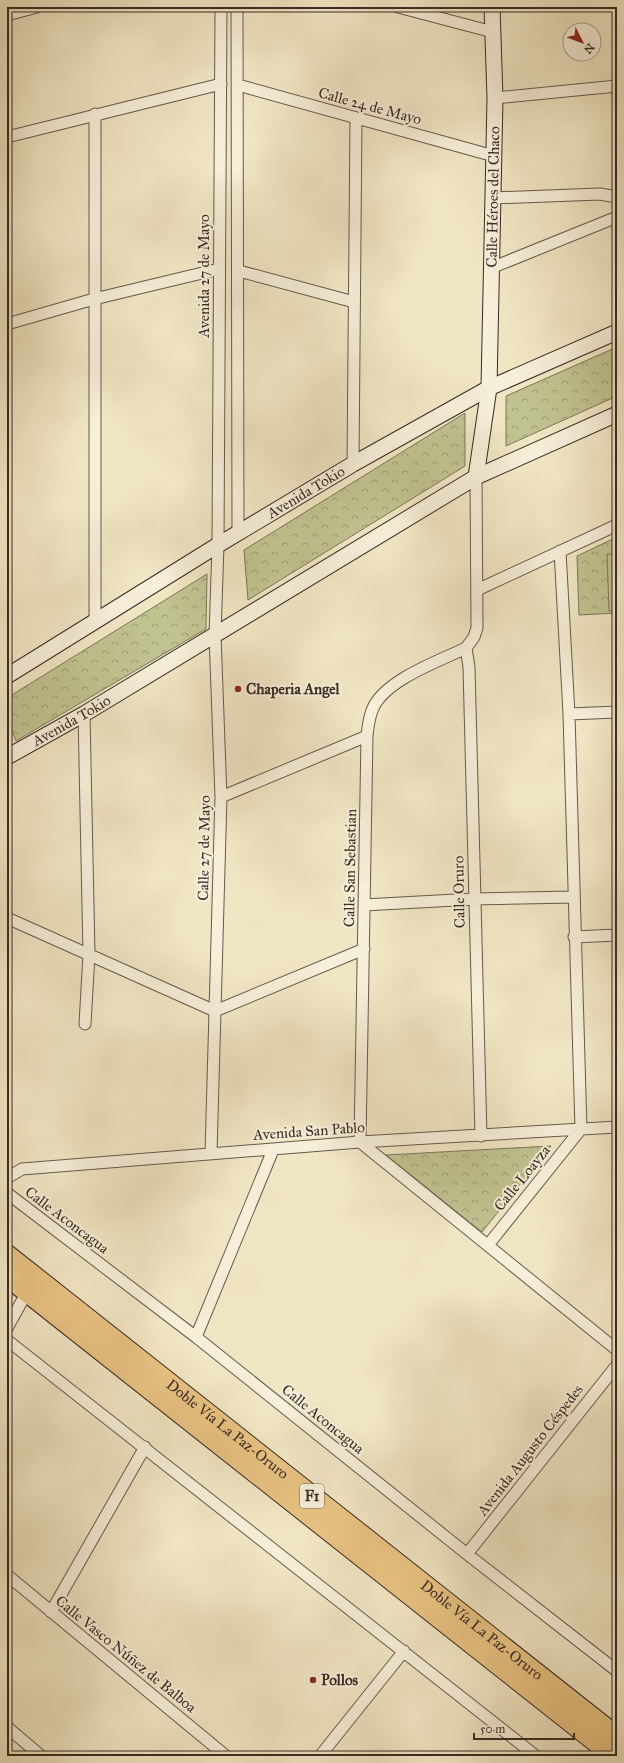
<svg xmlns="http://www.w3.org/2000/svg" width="624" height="1763" font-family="'IM FELL Great Primer',serif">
	<defs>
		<pattern id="park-crowns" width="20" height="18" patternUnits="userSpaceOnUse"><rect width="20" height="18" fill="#c0c390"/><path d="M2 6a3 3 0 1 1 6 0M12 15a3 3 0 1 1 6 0" fill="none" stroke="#9d9f75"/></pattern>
	</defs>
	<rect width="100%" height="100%" fill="#f1e6c4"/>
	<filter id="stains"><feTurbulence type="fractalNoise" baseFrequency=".005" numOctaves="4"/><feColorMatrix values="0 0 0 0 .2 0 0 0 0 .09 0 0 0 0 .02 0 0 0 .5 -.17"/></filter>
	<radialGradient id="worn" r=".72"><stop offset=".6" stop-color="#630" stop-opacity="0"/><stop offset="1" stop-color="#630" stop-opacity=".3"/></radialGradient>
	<path fill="url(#park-crowns)" stroke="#7c765a" d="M617 347V396L506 446V396Z
		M465 413V466L248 600 244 550Z
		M617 537V613L579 615 577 556Z
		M207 574 206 629 16 741 7 719V698Z
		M551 1146 482 1232 386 1155 550 1146Z"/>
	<path fill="#c0c390" stroke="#7c765a" d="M607 554H617V611H609Z"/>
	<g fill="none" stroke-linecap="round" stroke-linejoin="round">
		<g stroke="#67594d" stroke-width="13">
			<path id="street" d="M237 7 238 534
				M398 7 493 32
				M7 15 37 7
				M238 85 494 156
				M495 98 617 86
				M7 137 221 84
				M493 198 600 194 617 197
				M491 268 617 217
				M239 271 354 302
				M7 324 94 299 219 269
				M353 464 356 118
				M476 477 477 628 474 637 466 648C439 661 388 679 374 706 369 715 368 726 367 736L360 1142 617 1350
				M477 590 617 525
				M95 621V114
				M466 648 469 667 481 1136
				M84 714 89 954 85 1024
				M569 714 617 712
				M221 797 367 736
				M364 905 474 899 573 897
				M7 918 215 1011 364 949
				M574 937 617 935
				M211 1153 221 797 215 635 218 545 221 7
				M7 1178 22 1169 360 1142 617 1127
				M7 1193 196 1337 467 1554 617 1671
				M488 1245 581 1129 569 714 560 551
				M7 1328 27 1292
				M196 1337 273 1150
				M7 1340 536 1756
				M467 1554 617 1365
				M7 1575 226 1756
				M51 1612 145 1447
				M7 1727 41 1756
				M320 1756 404 1651"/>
		</g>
		<g stroke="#392a25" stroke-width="17">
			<g id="secondary">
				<path id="s1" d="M476 477 489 388 495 98 492 7"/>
				<path id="s2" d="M7 676 218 545 353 464 489 388 617 332"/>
				<path id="s3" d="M7 757 84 714 476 477 617 414"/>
			</g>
		</g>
		<g stroke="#392a25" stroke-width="22">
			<g id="highway">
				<path id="s4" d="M7 1255 617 1737"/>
				<path d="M7 1276 614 1756"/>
			</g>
		</g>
		<use href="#street" stroke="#f6efd9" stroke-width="11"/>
		<use href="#secondary" stroke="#f6efd9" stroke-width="15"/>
		<use href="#highway" stroke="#e8c382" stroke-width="20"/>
	</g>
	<g fill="#8f2418" stroke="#f6efd9" stroke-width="1.5">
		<circle cx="238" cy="689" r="4"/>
		<circle cx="313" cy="1680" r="4"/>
	</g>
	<g text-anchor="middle" stroke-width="4" stroke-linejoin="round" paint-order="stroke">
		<rect fill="#f6efd9" stroke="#72655b" stroke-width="1" x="300" y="1484" width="24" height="24" rx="3"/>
		<g font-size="14" font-weight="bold" fill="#392a25">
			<text x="312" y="1501">F1</text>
		</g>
		<g font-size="15" fill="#392a25" stroke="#f6efd9">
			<text transform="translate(370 106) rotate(15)" y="5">Calle 24 de Mayo</text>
			<text dy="5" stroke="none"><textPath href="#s1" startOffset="281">Calle Héroes del Chaco</textPath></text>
			<text transform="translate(204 276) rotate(-90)" y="5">Avenida 27 de Mayo</text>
			<text dy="5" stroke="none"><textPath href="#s2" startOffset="351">Avenida Tokio</textPath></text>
			<text dy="5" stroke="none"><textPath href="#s3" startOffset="74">Avenida Tokio</textPath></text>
			<text transform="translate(204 848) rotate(-89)" y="5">Calle 27 de Mayo</text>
			<text transform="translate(350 868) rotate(-89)" y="5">Calle San Sebastian</text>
			<text transform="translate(459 892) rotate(-91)" y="5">Calle Oruro</text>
			<text transform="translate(309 1131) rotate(-4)" y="5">Avenida San Pablo</text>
			<text transform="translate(522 1178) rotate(-51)" y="5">Calle Loayza</text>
			<text transform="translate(67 1220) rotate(37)" y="5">Calle Aconcagua</text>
			<text transform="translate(323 1419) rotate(39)" y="5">Calle Aconcagua</text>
			<text dy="5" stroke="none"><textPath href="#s4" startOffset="281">Doble Vía La Paz-Oruro</textPath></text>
			<text transform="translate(530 1450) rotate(-52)" y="5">Avenida Augusto Céspedes</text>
			<text dy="5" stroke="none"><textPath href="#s4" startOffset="605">Doble Vía La Paz-Oruro</textPath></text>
			<text transform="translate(126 1654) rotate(39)" y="5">Calle Vasco Núñez de Balboa</text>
		</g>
		<g font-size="15" font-weight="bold" fill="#392a25" stroke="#f6efd9" text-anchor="start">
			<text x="246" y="694">Chaperia Angel</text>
			<text x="321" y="1685">Pollos</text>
		</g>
	</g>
	<rect width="624" height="1763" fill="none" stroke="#f1e6c4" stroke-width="24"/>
	<rect x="8" y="8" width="608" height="1747" fill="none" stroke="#392a25" stroke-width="2"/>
	<rect x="12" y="12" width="600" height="1739" fill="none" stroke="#392a25"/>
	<g transform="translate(582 42) rotate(132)"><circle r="19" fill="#f6efd9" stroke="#aaa091"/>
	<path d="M0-3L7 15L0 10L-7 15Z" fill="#8f2418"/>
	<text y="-6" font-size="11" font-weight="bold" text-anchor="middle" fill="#392a25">N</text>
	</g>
	<path d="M474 1733v6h100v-6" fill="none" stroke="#392a25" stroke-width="2"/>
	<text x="480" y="1733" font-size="12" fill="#392a25" stroke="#f6efd9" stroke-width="3" paint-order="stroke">50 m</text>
	<rect width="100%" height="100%" filter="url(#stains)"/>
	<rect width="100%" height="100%" fill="url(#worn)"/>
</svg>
